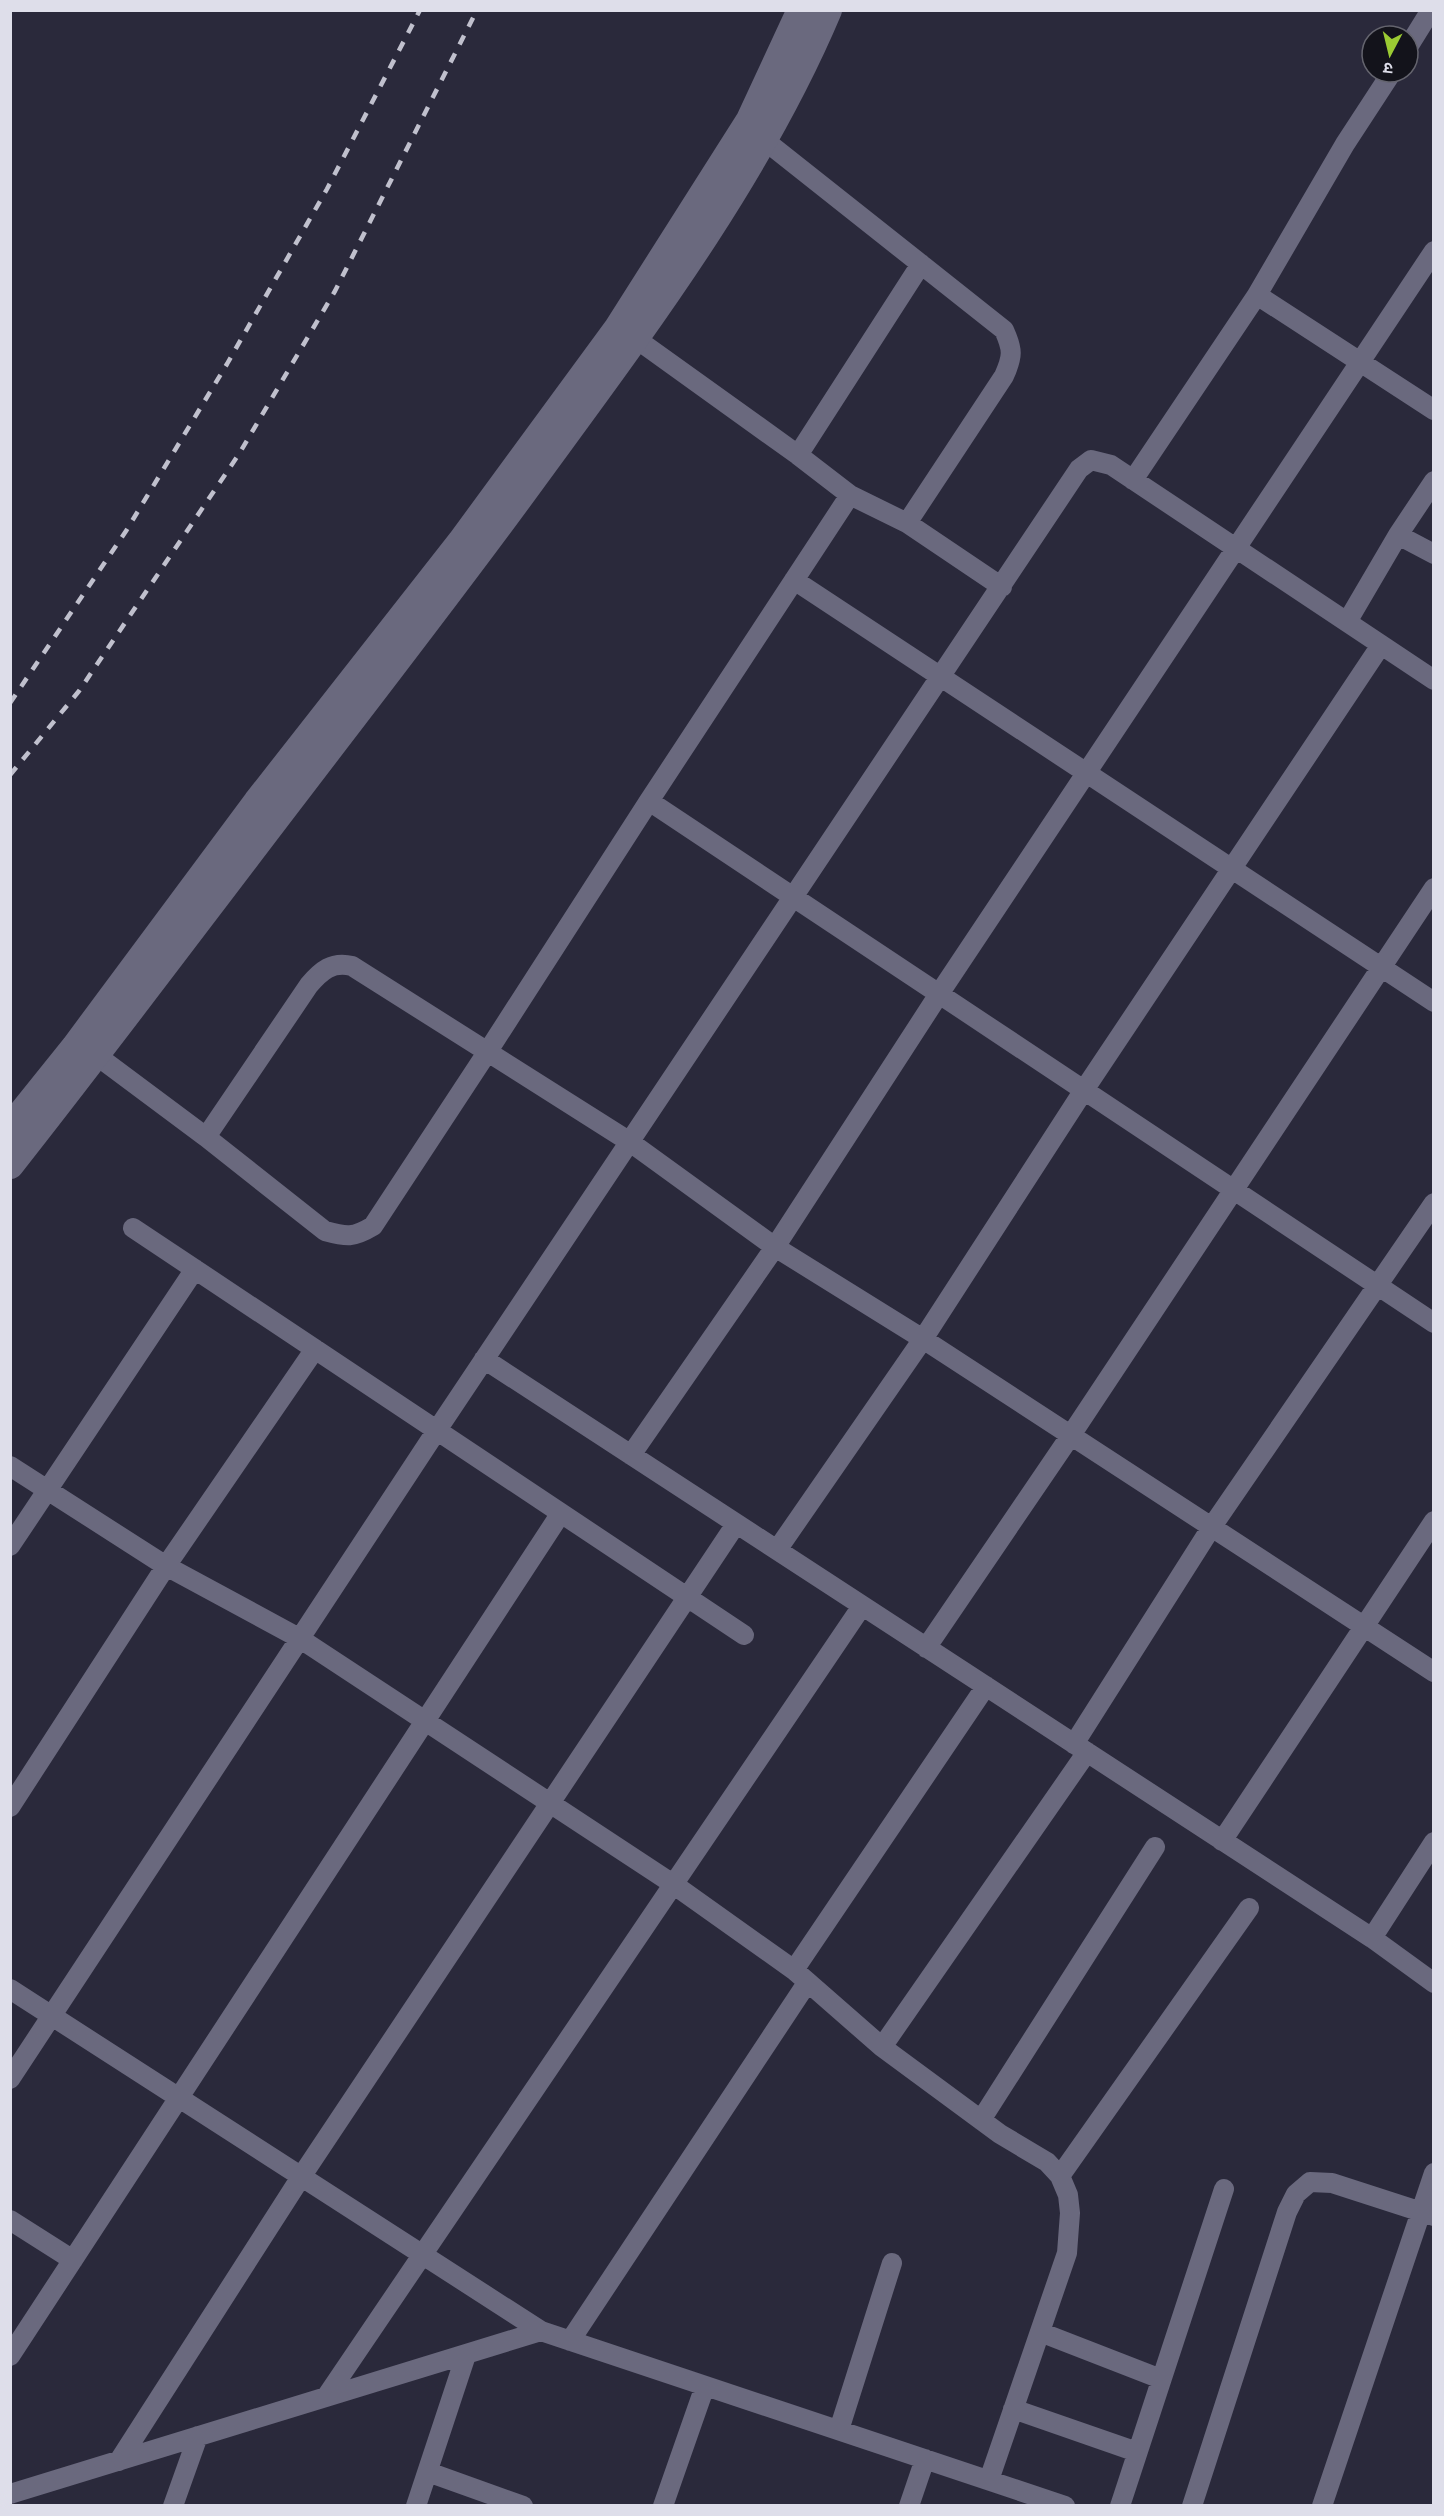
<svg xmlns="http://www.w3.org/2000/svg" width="1444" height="2516" font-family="'Fira Sans Condensed','Noto Sans Devanagari',sans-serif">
	<rect width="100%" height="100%" fill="#2a293b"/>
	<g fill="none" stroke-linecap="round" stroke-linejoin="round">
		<path stroke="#6a697e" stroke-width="20" d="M1408 47 1431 10
			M763 139 1004 330C1013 350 1013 356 1004 376L907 523
			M1257 295 1434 410
			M635 338 798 455 850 495 907 523 1002 587
			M798 455 921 264
			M1133 480 1257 295 1345 144 1392 72
			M1398 535 1434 554
			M794 580 1434 1002
			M1347 622 1398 535 1434 481
			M649 801 1434 1323
			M96 1055 206 1137 325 1231C347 1237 353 1238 373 1226L488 1051 649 801 850 495
			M206 1137 309 985C321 971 332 961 352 966L630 1142 775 1247 923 1339 1434 1672
			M133 1228 744 1635
			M484 1359 1372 1938 1434 1983
			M631 1455 775 1247 939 994 1434 251
			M10 1466 166 1566 299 1638 673 1884 794 1970 882 2047 1000 2134 1047 2162 1060 2176 1068 2195 1070 2213 1067 2253 989 2480
			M10 1546 195 1269
			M777 1550 923 1339 1084 1090 1381 645
			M926 1648 1071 1435 1434 888
			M1074 1744 1211 1528 1434 1203
			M10 1807 166 1566 315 1349
			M1222 1841 1434 1521
			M1372 1938 1434 1842
			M794 1970 986 1686
			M10 1989 541 2331 1065 2506
			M882 2047 1087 1752
			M10 2079 437 1430 1079 469 1091 460 1111 465 1434 680
			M981 2120 1155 1847
			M1060 2176 1249 1908
			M10 2220 73 2260
			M1040 2332 1161 2379
			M570 2341 807 1983
			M10 2356 561 1513
			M326 2397 862 1606
			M1013 2409 1137 2452
			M839 2430 892 2263
			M119 2461 301 2177 736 1524
			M428 2472 523 2506
			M10 2494 541 2331
			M173 2506 198 2436
			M416 2506 466 2355
			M663 2506 705 2386
			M909 2506 925 2459
			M1120 2506 1224 2189
			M1192 2506 1287 2212 1296 2194 1310 2182 1332 2183 1434 2216
			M1322 2506 1434 2173"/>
		<path stroke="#6a697e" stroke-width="28" d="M10 1128 75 1047 257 802 461 542 618 328 750 120 801 10
			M10 1165C107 1042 201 916 296 792 373 691 450 592 524 491 634 340 755 183 828 10"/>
		<path stroke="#c0c0cd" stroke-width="4.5" stroke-dasharray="10 10" stroke-linecap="butt" d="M10 703 126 531 227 364 327 189 420 10
			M10 775 79 691 239 454 335 291 477 10"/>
	</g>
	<rect width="1444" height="2516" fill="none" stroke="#dedeea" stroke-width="24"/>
	<g transform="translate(1390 54) rotate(187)"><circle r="28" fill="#13131b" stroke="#64646e" stroke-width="1.5"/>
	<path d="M0-4.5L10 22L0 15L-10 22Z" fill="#9bcb33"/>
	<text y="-9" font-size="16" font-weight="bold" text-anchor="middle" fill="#dedeea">उ</text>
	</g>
</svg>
